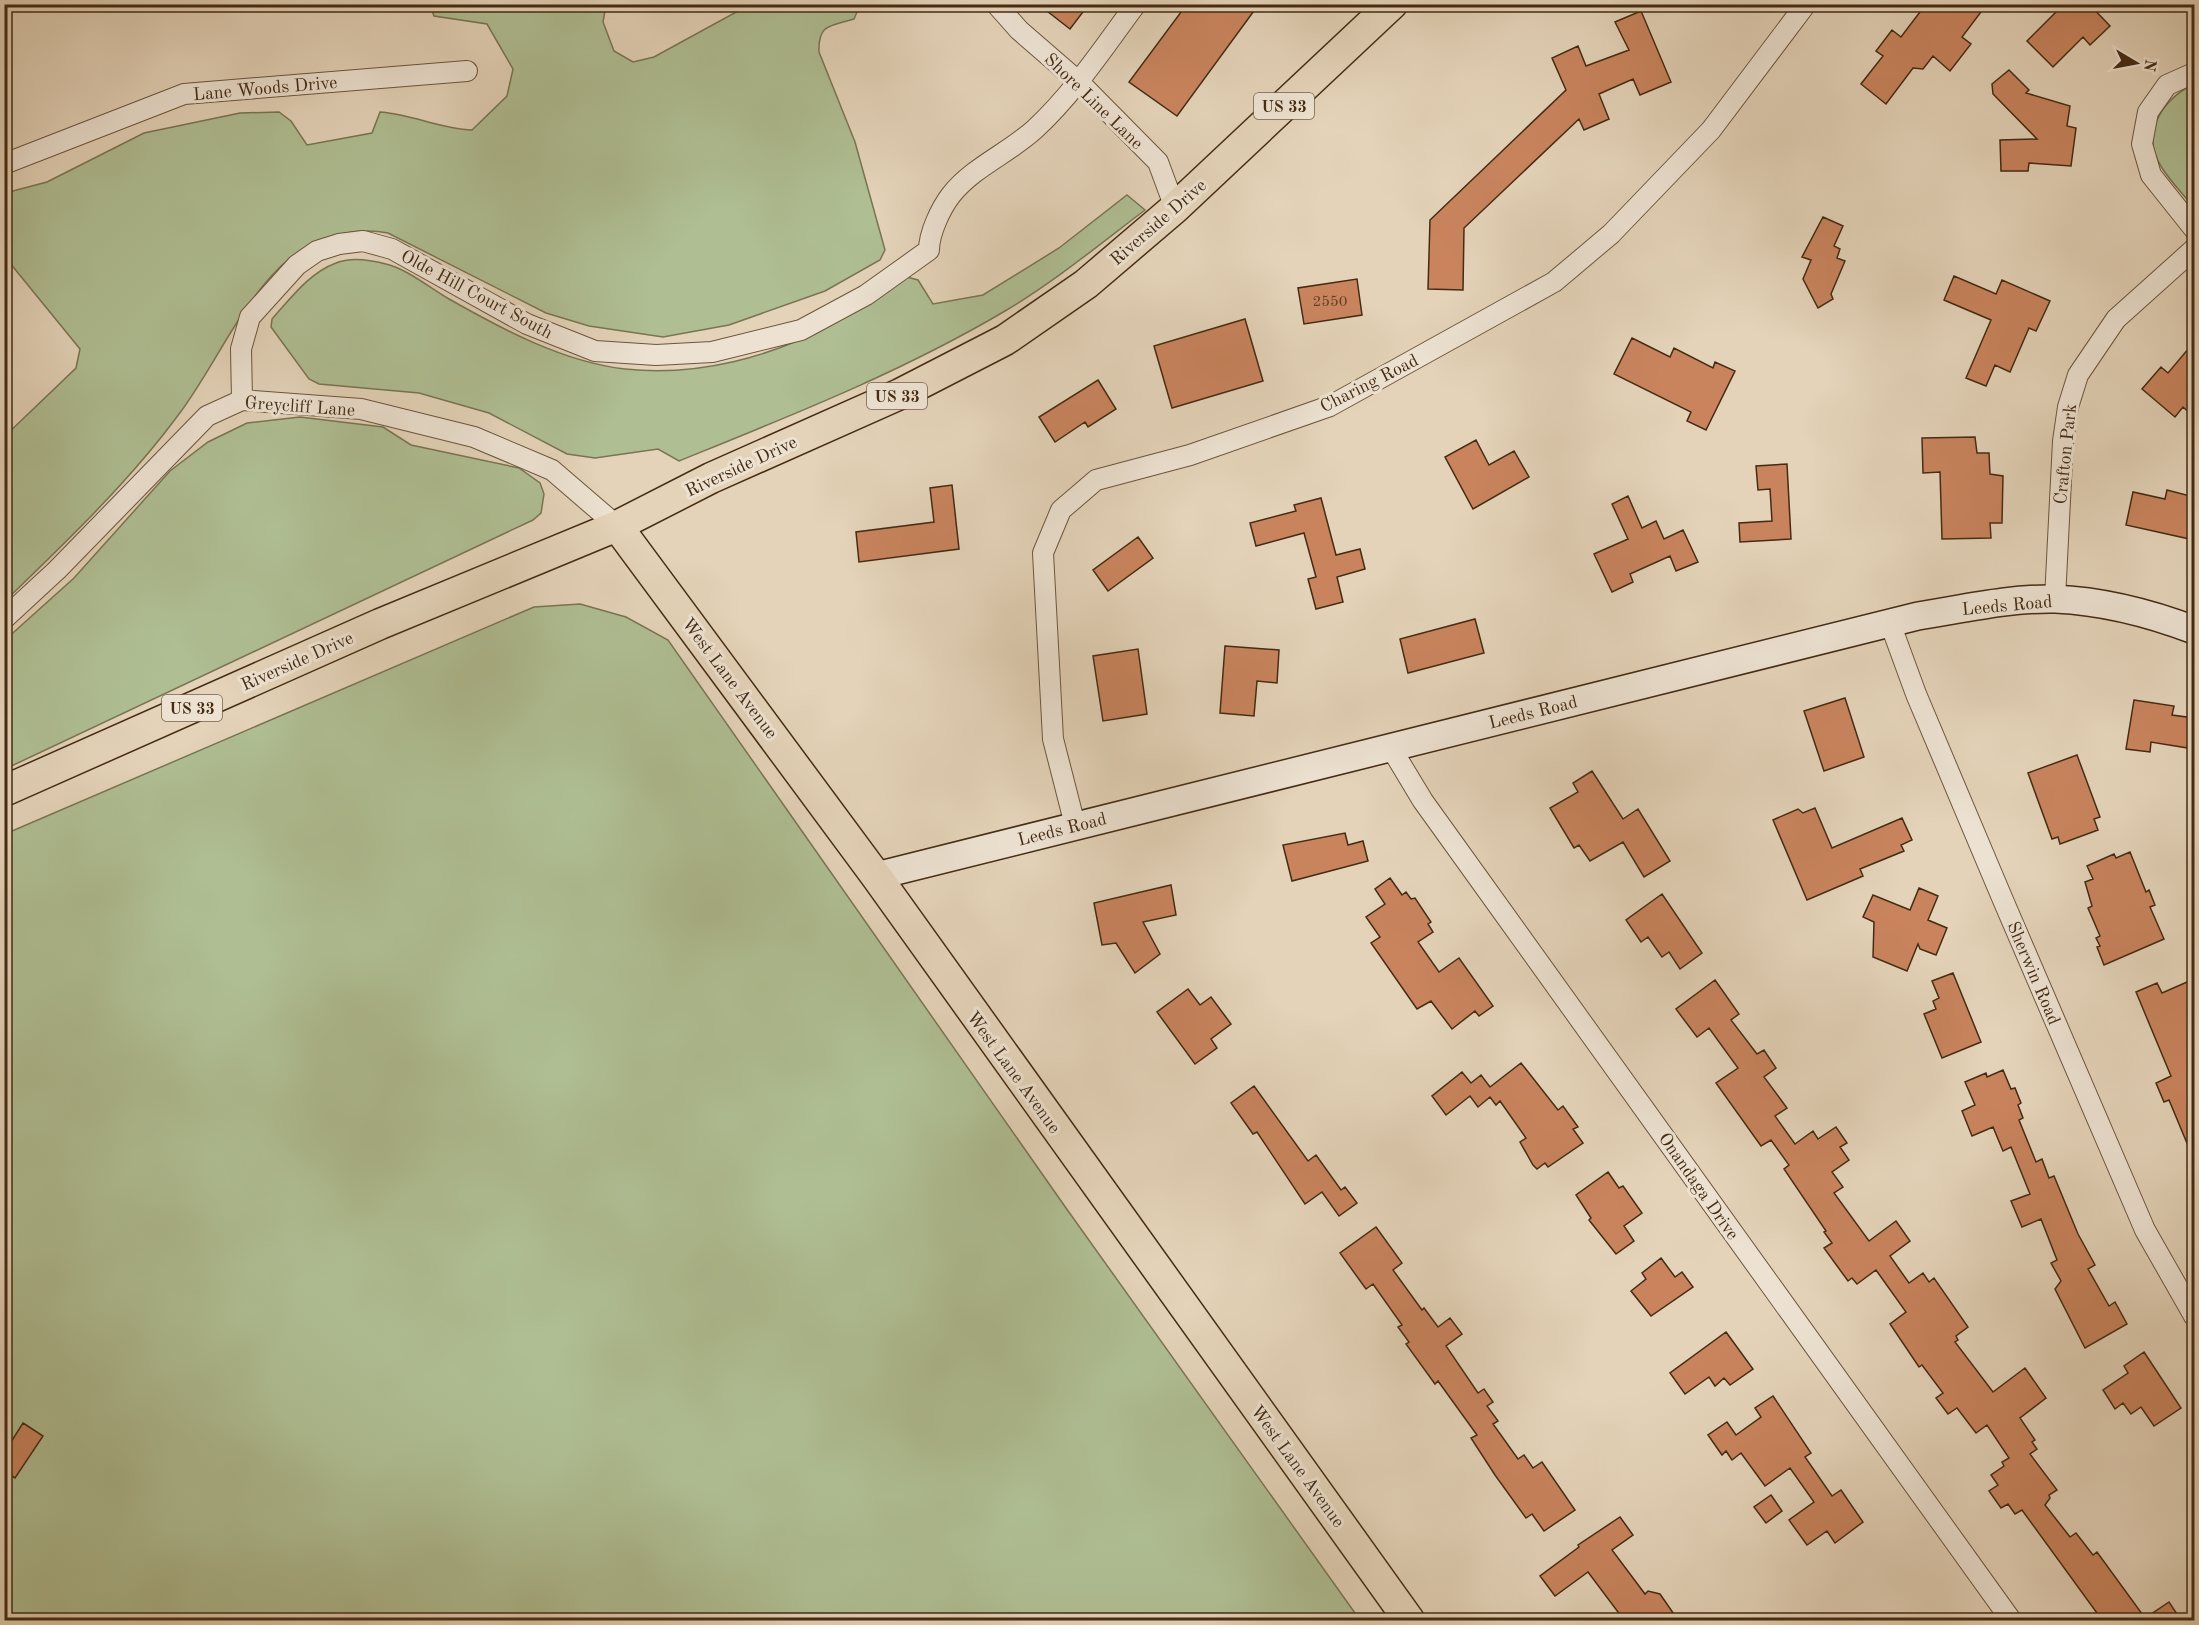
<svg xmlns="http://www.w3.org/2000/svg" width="2199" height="1625" font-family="'Old Standard TT',serif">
	<rect width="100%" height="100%" fill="#e4d3b9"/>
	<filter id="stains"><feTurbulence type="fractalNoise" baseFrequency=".00333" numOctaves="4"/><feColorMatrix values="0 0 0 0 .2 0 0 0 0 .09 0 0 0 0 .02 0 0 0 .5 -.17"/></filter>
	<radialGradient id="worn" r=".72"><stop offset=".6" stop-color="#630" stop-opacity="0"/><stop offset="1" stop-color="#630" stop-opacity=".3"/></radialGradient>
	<path fill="#afbe93" stroke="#7a7453" stroke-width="1.5" d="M430 5H606L603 22 614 51 633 62 654 57 749 5H860L854 19C830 26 818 24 819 52L855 142 885 250 880 260 825 291 729 325 663 337 589 326 546 313 388 233C356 227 316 236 290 258 243 297 216 365 179 414 129 482 66 542 5 601L4 437 76 368 80 349 5 257V193L47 182 144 133 240 113 279 112 291 121 307 145 372 133 380 112C412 114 440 129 472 130L507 96 513 69 487 24 434 16Z
		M2194 84V208C2184 195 2171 182 2162 168 2139 133 2163 99 2194 84Z
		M1127 195 1145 210C1100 244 1054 282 1005 311 902 372 790 416 679 461L658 449 595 458 567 454 489 413 419 393 319 384 309 379 271 327 272 319C291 298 309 273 336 263 350 257 371 260 386 264 407 269 430 288 449 299 502 329 563 362 625 369 697 377 772 357 834 323 860 310 883 292 907 277L918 280 933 304 983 295 1059 248Z
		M300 417 383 427 411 445 519 468 540 483 544 494 541 513 533 520 5 769V640L74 578 170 471 208 442 247 423Z
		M580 604 626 617 668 640 1066 1208 1360 1620H5V834L534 607Z"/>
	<path fill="#c9845e" stroke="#442b13" stroke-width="1.5" d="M1038 4H1089L1070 29Z
		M1187 4H1259L1177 116 1129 82Z
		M1926 4H1987L1962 37 1971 44 1950 71 1933 56 1923 69 1913 68 1886 104 1861 84 1883 56 1876 51 1892 30 1901 37Z
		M2064 4H2089L2110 26 2090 45 2083 37 2053 67 2027 41Z
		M1641 11 1671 82 1640 95 1633 79 1599 94 1609 119 1584 130 1579 119 1464 228 1463 290 1428 289 1430 220 1566 90 1552 58 1578 46 1586 66 1629 50 1615 22Z
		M2009 70 2029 90 2026 93 2070 106 2067 126 2076 128 2071 166 2029 163 2028 171H2001L2000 140 2037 139 1993 94 1992 84Z
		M1823 217 1843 226 1834 246 1840 249 1837 258 1845 261 1831 294 1833 299 1818 308 1803 279 1811 260 1802 257Z
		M1954 276 1996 294 2002 280 2050 301 2036 331 2029 328 2010 372 1995 365 1986 386 1966 378 1991 320 1944 300Z
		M1357 279 1362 315 1304 324 1298 288Z
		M1245 319 1263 381 1172 408 1154 346Z
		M1632 338 1670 357 1674 348 1713 368 1715 362 1735 371 1706 430 1687 421 1691 412 1614 374Z
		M2194 342V417L2183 407 2175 417 2142 389 2161 367 2168 373Z
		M1098 380 1116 409 1088 427 1085 422 1055 442 1039 417Z
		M1975 437 1977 453H1989L1990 474 2003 476 2002 523H1990L1991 538 1942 539 1940 472 1923 473 1922 438Z
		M1476 440 1489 465 1514 451 1529 477 1473 509 1445 457Z
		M1787 464 1791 539 1740 542 1739 523 1772 521 1770 489 1758 490 1756 466Z
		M952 485 959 549 859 562 856 532 934 522 930 488Z
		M2167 490 2194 497V540L2126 525 2133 492 2165 499Z
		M1628 496 1642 528 1656 521 1664 539 1683 530 1698 562 1676 571 1670 556 1630 574 1633 582 1612 592 1594 554 1628 539 1612 504Z
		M1321 498 1336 555 1360 549 1365 569 1337 577 1343 602 1316 609 1308 579 1316 577 1304 533 1256 546 1250 523 1296 511 1294 505Z
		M1138 537 1153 558 1108 591 1093 570Z
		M1475 619 1484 653 1408 673 1400 639Z
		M1225 646 1279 650 1277 683 1257 681 1254 716 1220 713Z
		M1138 649 1147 714 1103 721 1093 656Z
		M1845 698 1864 757 1824 771 1804 711Z
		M2134 700 2174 706 2172 715 2194 718V749L2151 742 2150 752 2126 749Z
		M2077 755 2100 817 2094 819 2098 830 2060 844 2058 837 2052 839 2028 773Z
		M1592 771 1623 819 1638 809 1670 861 1644 877 1623 842 1590 861 1579 845 1574 848 1550 808 1578 792 1573 783Z
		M1815 808 1832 848 1902 818 1912 840 1901 845 1904 851 1860 869 1863 876 1807 900 1773 820 1798 809 1803 813Z
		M1345 833 1348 845 1363 841 1368 861 1292 881 1283 845Z
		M2130 852 2146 892 2149 890 2155 905 2150 907 2164 939 2104 965 2097 947 2100 946 2096 938 2100 936 2088 908 2092 906 2085 882 2093 879 2087 866 2114 854 2116 858Z
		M1390 878 1402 895 1406 892 1411 899 1415 898 1431 922 1428 924 1433 932 1418 942 1439 972 1459 958 1493 1006 1479 1016 1475 1011 1452 1029 1431 1001 1417 1009 1371 943 1380 937 1366 917 1385 904 1375 889Z
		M1171 885 1176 915 1143 922 1160 954 1135 973 1116 943 1102 945 1094 903Z
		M1919 888 1938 896 1928 920 1947 928 1936 955 1920 949 1918 944 1907 971 1873 957 1874 922 1863 917 1873 895 1910 910Z
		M1662 894 1702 953 1680 969 1669 952 1662 957 1648 937 1641 942 1626 920Z
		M1953 973 1981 1042 1942 1058 1924 1014 1936 1009 1933 1001 1939 998 1932 981Z
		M2194 979V1160L2169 1100 2164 1102 2156 1083 2171 1076 2136 992 2157 983 2162 993Z
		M1715 980 1739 1014 1731 1020 1757 1054 1764 1050 1776 1068 1764 1077 1787 1108 1775 1116 1795 1144 1813 1131 1818 1139 1836 1127 1847 1143 1840 1147 1849 1160 1832 1172 1843 1187 1834 1193 1869 1241 1896 1221 1910 1241 1890 1256 1909 1283 1923 1273 1929 1282 1934 1278 1968 1327 1956 1336 1958 1340 1955 1342 1993 1392 2025 1368 2046 1398 2020 1418 2035 1440 2032 1442 2037 1449 2030 1454 2057 1490 2049 1495 2050 1498 2045 1505 2070 1537 2076 1533 2093 1555 2097 1552 2145 1618 2169 1602 2181 1620H2102L2022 1510 2015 1514 2008 1504 2001 1508 1989 1491 1998 1485 1991 1475 2004 1466 2002 1462 2009 1458 1987 1425 1976 1433 1957 1408 1948 1414 1936 1398 1943 1393 1922 1365 1919 1367 1890 1324 1906 1312 1876 1270 1857 1284 1852 1278 1848 1281 1824 1248 1832 1243 1824 1232 1826 1231 1784 1169 1789 1165 1771 1140 1761 1146 1716 1083 1738 1068 1709 1028 1697 1037 1676 1009Z
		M1188 989 1200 1005 1211 997 1231 1024 1211 1039 1217 1048 1195 1064 1157 1012Z
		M1521 1063 1558 1110 1563 1106 1578 1127 1573 1129 1583 1143 1548 1167 1545 1163 1537 1169 1533 1165 1520 1142 1526 1138 1500 1101 1496 1105 1490 1097 1478 1107 1470 1096 1446 1115 1432 1096 1462 1072 1471 1083 1481 1075 1490 1087Z
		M2003 1070 2011 1089 2015 1088 2021 1103 2018 1105 2023 1118 2019 1120 2036 1162 2042 1159 2049 1178 2054 1176 2078 1234 2095 1265 2088 1269 2109 1306 2115 1302 2127 1324 2085 1348 2055 1289 2061 1281 2051 1263 2057 1260 2041 1219 2022 1227 2011 1201 2030 1194 2011 1147 2003 1151 1993 1127 1972 1136 1962 1111 1975 1105 1965 1082 1986 1073 1987 1077Z
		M1254 1086 1308 1161 1316 1155 1341 1190 1345 1187 1357 1203 1339 1216 1322 1192 1305 1204 1257 1132 1253 1134 1231 1103Z
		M1608 1172 1619 1188 1623 1186 1642 1213 1624 1226 1634 1241 1616 1254 1589 1220 1591 1218 1576 1195Z
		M1376 1227 1402 1263 1393 1270 1422 1310 1424 1308 1438 1327 1450 1318 1462 1334 1446 1346 1478 1393 1484 1389 1493 1402 1487 1406 1498 1421 1493 1424 1518 1459 1524 1455 1533 1468 1542 1462 1575 1510 1544 1531 1532 1514 1526 1518 1495 1475 1471 1438 1477 1435 1438 1381 1435 1384 1406 1344 1409 1342 1398 1327 1402 1325 1373 1284 1366 1289 1340 1253Z
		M1661 1258 1675 1277 1682 1272 1693 1287 1651 1316 1631 1291 1646 1279 1642 1273Z
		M1726 1332 1753 1369 1730 1385 1724 1378 1715 1386 1709 1377 1685 1394 1670 1373Z
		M2144 1352 2181 1408 2154 1426 2141 1407 2131 1414 2123 1403 2115 1409 2103 1390 2128 1373 2124 1366Z
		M1773 1396 1811 1453 1805 1457 1832 1496 1841 1490 1863 1522 1835 1543 1827 1531 1807 1545 1789 1520 1814 1502 1790 1468 1765 1486 1741 1453 1732 1460 1726 1451 1722 1455 1708 1435 1727 1422 1736 1435 1761 1417 1755 1408Z
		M23 1423 43 1436 15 1478 4 1471V1453Z
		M1771 1495 1782 1511 1766 1523 1754 1507Z
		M1620 1517 1633 1535 1612 1550 1645 1594 1648 1591 1660 1594 1678 1620H1624L1588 1572 1555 1596 1540 1576 1579 1547 1578 1545Z"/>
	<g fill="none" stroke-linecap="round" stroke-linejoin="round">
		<g stroke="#6c553c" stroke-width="22">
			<path id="street" d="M996 4 1019 30 1079 82 1158 162 1175 208
				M2194 73 2167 85 2148 112 2142 144 2151 175 2194 229
				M4 164 184 94 467 71
				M242 400 241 349 250 317 297 265 317 251 339 244 363 241 392 249 527 324 595 351 656 355 712 352 801 330 866 295 929 250C929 233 941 208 951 195 973 167 1009 153 1035 129 1074 93 1104 47 1136 4
				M2055 599 2063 441 2068 407 2078 375 2116 319 2194 249
				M4 619 57 570 207 416 242 400 361 409 474 437 552 470 617 526
				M1890 623 1916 694 2003 900 2145 1230 2194 1316
				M1391 748 1423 801 2011 1620
				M1075 825 1053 739 1043 553 1061 510 1096 480 1190 455 1330 406 1554 282 1611 234 1711 130 1806 4"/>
		</g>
		<g stroke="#442b13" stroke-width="30">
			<path id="secondary" d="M876 876 1918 616C1963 609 2010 598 2055 599 2101 601 2152 614 2194 630"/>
		</g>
		<g stroke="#442b13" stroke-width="33">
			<path id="primary" d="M617 526 876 876 1409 1620
				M4 791 380 624 617 526 711 478 900 394 1005 340 1086 284 1175 208 1392 4"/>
		</g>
		<use href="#street" stroke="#ede2d2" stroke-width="20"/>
		<use href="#secondary" stroke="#ede2d2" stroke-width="27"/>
		<use href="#primary" stroke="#e4d3b9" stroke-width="30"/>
	</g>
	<g text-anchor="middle" stroke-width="6" stroke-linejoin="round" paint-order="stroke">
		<g font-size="15" fill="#654126">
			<text x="1330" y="306">2550</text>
		</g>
		<g fill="#ede2d2" stroke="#77624c" stroke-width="1.5">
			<rect x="1254" y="93" width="60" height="26" rx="4.5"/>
			<rect x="867" y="383" width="60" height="26" rx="4.5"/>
			<rect x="162" y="695" width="60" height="26" rx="4.5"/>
		</g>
		<g font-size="16" font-weight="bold" fill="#442b13">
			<text x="1284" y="112">US 33</text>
			<text x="897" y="402">US 33</text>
			<text x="192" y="714">US 33</text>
		</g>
		<g font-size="18" fill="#442b13" stroke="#ede2d2">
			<text transform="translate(265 88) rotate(-5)" y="6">Lane Woods Drive</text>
			<text transform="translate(1094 101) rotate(44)" y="6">Shore Line Lane</text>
			<text transform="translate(1158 222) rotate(-41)" y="6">Riverside Drive</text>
			<text transform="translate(477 294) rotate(28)" y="6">Olde Hill Court South</text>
			<text transform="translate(1369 383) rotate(-27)" y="6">Charing Road</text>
			<text transform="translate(300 406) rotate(4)" y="6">Greycliff Lane</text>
			<text transform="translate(2065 454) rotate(-84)" y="6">Crafton Park</text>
			<text transform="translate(741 466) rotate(-25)" y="6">Riverside Drive</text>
			<text transform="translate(2007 605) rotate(-5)" y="6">Leeds Road</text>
			<text transform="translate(297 661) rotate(-24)" y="6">Riverside Drive</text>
			<text transform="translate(730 678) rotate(53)" y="6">West Lane Avenue</text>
			<text transform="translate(1533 712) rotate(-14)" y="6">Leeds Road</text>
			<text transform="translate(1062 829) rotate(-14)" y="6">Leeds Road</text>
			<text transform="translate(2034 973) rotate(67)" y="6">Sherwin Road</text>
			<text transform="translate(1014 1072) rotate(54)" y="6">West Lane Avenue</text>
			<text transform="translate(1699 1186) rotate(55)" y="6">Onandaga Drive</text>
			<text transform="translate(1298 1466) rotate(54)" y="6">West Lane Avenue</text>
		</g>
	</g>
	<rect width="2199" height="1625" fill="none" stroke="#e4d3b9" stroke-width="24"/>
	<rect x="6" y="6" width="2187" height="1613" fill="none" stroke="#442b13" stroke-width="3"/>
	<rect x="12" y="12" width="2175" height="1601" fill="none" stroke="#442b13" stroke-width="1.5"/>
	<g transform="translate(2136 63) rotate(100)" stroke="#ede2d2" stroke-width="4.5" paint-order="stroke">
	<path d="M0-4.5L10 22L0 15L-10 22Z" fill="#442b13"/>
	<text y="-9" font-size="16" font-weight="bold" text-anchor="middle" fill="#442b13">N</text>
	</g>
	<rect width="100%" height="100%" filter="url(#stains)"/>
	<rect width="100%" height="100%" fill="url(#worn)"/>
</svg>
